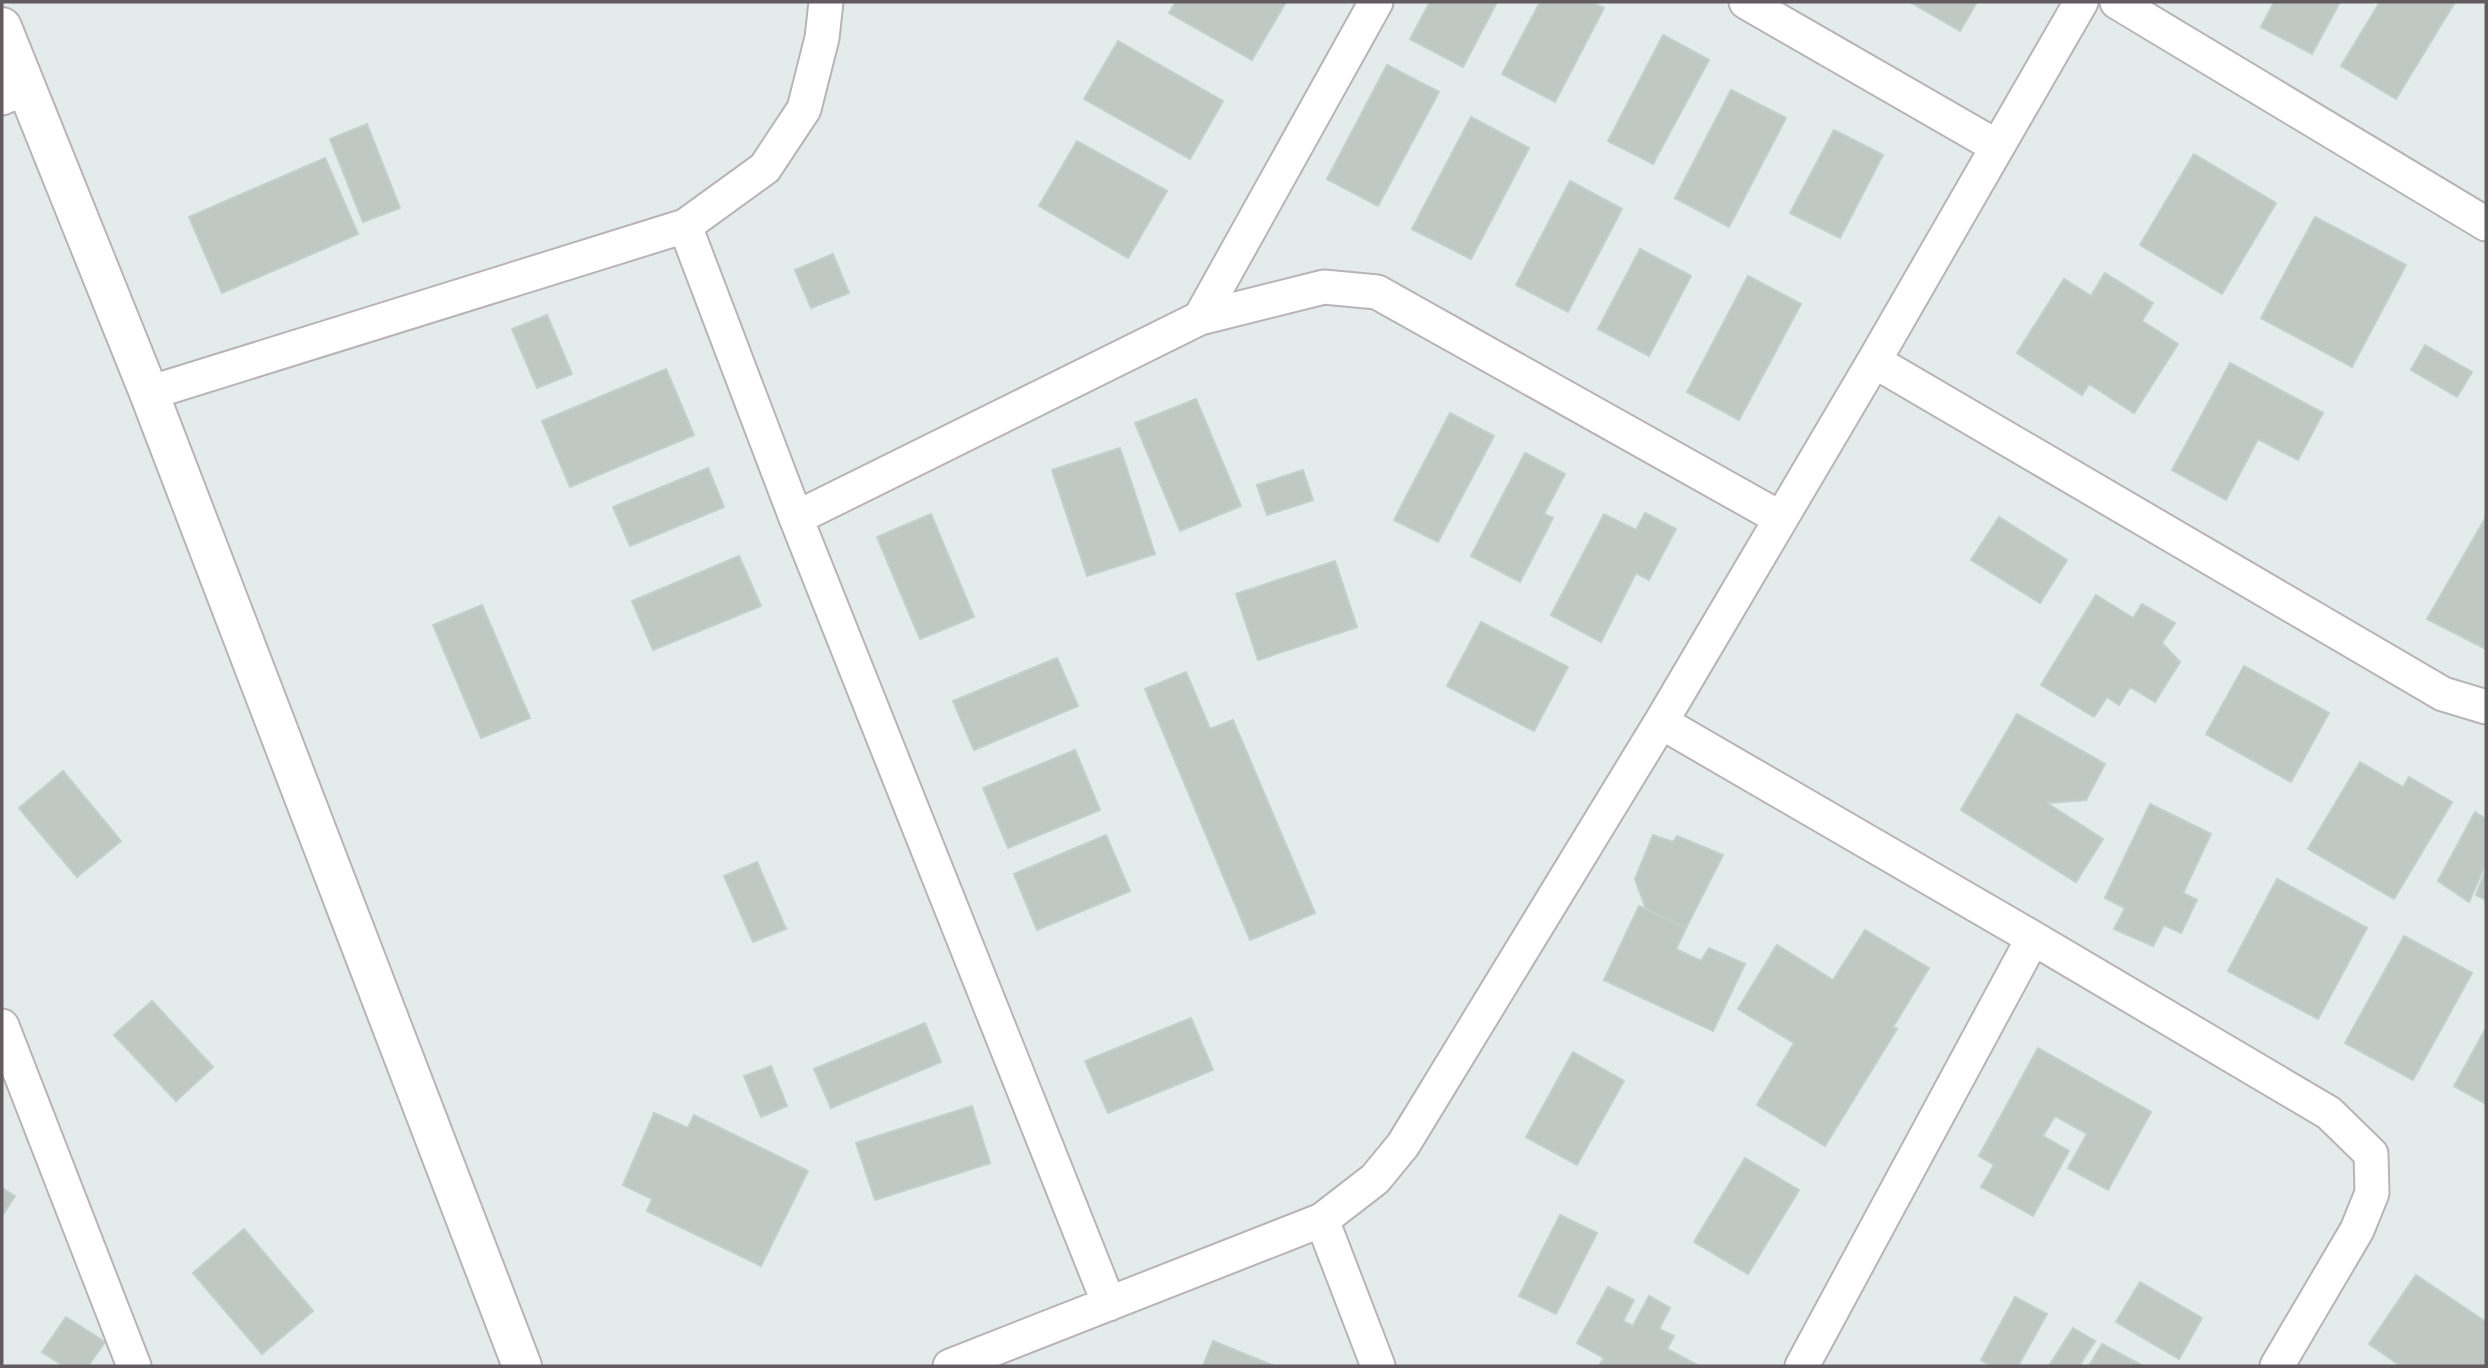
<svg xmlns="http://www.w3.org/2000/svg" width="2488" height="1368" font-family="Manrope,sans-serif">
	<rect width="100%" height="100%" fill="#e3ecea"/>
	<path fill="#c0c8c4" stroke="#c2d0cb" stroke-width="2" d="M1176 2H1286L1252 60 1169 13Z
		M1430 2H1497L1463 67 1410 39Z
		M1540 2H1591L1604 8 1555 102 1502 74Z
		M1910 2H1977L1960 31Z
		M2274 2H2340L2312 54 2261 27Z
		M2380 2H2455L2396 99 2341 66Z
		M1663 35 1709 60 1653 164 1608 141Z
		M1118 41 1223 101 1190 159 1084 99Z
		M1387 65 1439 92 1378 206 1327 179Z
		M1731 90 1786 118 1729 227 1675 198Z
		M1471 117 1529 148 1471 259 1412 229Z
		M367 124 400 208 363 222 330 139Z
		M1834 130 1883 155 1840 238 1790 213Z
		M1077 141 1167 191 1128 258 1039 206Z
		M2194 154 2276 203 2222 294 2140 245Z
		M325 158 358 234 222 293 189 217Z
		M1570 181 1622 209 1568 312 1516 285Z
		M2315 217 2406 265 2352 367 2261 318Z
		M1640 249 1691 276 1649 356 1598 329Z
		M833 254 849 293 811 308 795 270Z
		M2105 273 2153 303 2142 321 2178 344 2134 413 2089 384 2082 395 2017 353 2064 279 2091 296Z
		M1748 276 1801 304 1739 420 1687 392Z
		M547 315 572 374 537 388 512 329Z
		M2425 345 2472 372 2457 397 2411 370Z
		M2230 363 2323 413 2298 460 2258 439 2226 500 2172 470Z
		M666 369 694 435 570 487 542 421Z
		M1196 399 1241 506 1180 531 1135 423Z
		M1450 413 1494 436 1438 542 1394 520Z
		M1120 448 1155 554 1087 576 1052 470Z
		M1525 453 1565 474 1544 514 1553 518 1520 582 1471 556Z
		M708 468 724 507 630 546 613 507Z
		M1303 470 1313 500 1267 515 1257 485Z
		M1645 513 1676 529 1649 580 1636 573 1601 642 1551 615 1604 514 1636 530Z
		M931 514 974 617 920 639 877 537Z
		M1999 517 2067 560 2040 603 1971 560Z
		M2486 517V649L2427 619Z
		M739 556 761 606 653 650 632 601Z
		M1335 561 1357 627 1258 660 1236 594Z
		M2096 595 2133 618 2142 604 2175 623 2162 643 2180 662 2155 702 2130 687 2119 705 2107 697 2094 717 2041 685Z
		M482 605 530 718 481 738 433 625Z
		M1481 622 1568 667 1534 731 1447 686Z
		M1057 658 1078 706 974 750 953 701Z
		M2244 666 2329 713 2291 782 2206 734Z
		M1186 672 1210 729 1233 720 1315 913 1250 940 1145 689Z
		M2017 714 2105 764 2086 800 2047 803 2103 839 2076 882 1961 810Z
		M1075 750 1100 810 1008 848 983 788Z
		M2360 762 2403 787 2409 777 2452 802 2394 899 2308 849Z
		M63 771 121 841 77 877 19 808Z
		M2150 804 2211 834 2183 893 2197 900 2181 933 2164 925 2153 946 2114 929 2125 908 2105 898Z
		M2475 812 2486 819V863L2469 902 2438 881Z
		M1106 835 1130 891 1037 930 1014 874Z
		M1653 835 1673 842 1677 836 1723 855 1686 928 1646 909 1635 879Z
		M757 862 786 929 753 942 724 876Z
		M2486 869V900L2476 895Z
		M2277 879 2367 928 2318 1019 2228 971Z
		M1639 906 1686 928 1676 949 1701 961 1709 948 1745 964 1713 1031 1604 980Z
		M1865 930 1929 968 1893 1027 1897 1029 1825 1146 1757 1105 1794 1043 1738 1009 1777 945 1833 980Z
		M2404 936 2472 973 2413 1080 2345 1043Z
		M152 1001 213 1067 176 1101 114 1035Z
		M1191 1018 1213 1070 1108 1113 1085 1061Z
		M925 1023 941 1062 831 1108 814 1069Z
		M2486 1028V1104L2454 1086Z
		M2038 1048 2151 1112 2108 1190 2068 1168 2087 1134 2055 1116 2043 1136 2069 1151 2033 1216 1981 1187 1994 1165 1979 1156Z
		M1573 1052 1624 1081 1577 1165 1526 1137Z
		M771 1066 787 1106 761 1117 744 1076Z
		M972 1106 990 1163 875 1200 856 1143Z
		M654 1113 688 1128 694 1115 808 1171 761 1266 647 1211 652 1199 623 1185Z
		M1745 1158 1799 1190 1748 1274 1694 1242Z
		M2 1188 15 1196 2 1216Z
		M1560 1215 1597 1233 1556 1314 1519 1296Z
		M244 1229 313 1311 262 1354 193 1273Z
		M2416 1275 2486 1322V1366H2396L2398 1364 2369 1344Z
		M2140 1282 2202 1318 2179 1359 2116 1322Z
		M1608 1287 1634 1300 1623 1321 1633 1326 1649 1296 1670 1308 1659 1329 1674 1336 1667 1349 1699 1366H1599L1604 1358 1577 1343Z
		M2015 1297 2047 1314 2018 1366H1992L1981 1360Z
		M66 1317 105 1342 88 1366H64L42 1352Z
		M2073 1328 2095 1341 2079 1366H2049Z
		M1213 1341 1274 1366H1203Z
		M2102 1344 2143 1366H2089Z"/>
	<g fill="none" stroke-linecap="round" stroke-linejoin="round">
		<g stroke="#b9b3b6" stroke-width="37">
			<path id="minor" d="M1746 2 1996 146
				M2117 2 2486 224
				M2 98 25 89
				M685 226 796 518 1109 1304
				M1200 318 1376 2
				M1874 361 2443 694 2486 707
				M149 393 685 226 765 168 804 109 822 38 826 2
				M796 518 1200 318 1324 287 1377 292 1780 518
				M1661 722 2033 938 2329 1113 2371 1154 2372 1193 2357 1230 2277 1366
				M2 1026 134 1366
				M1322 1220 1378 1366
				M950 1366 1322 1220 1375 1179 1403 1145 1661 722 1874 361 2081 2
				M1802 1366 2033 938"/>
		</g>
		<g stroke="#b9b3b6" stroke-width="42">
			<path id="tertiary" d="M2 27 149 393 522 1366"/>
		</g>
		<use href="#minor" stroke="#fff" stroke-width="33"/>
		<use href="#tertiary" stroke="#fff" stroke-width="38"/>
	</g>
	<rect width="2488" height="1368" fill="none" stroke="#625b5f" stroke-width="7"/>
</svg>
